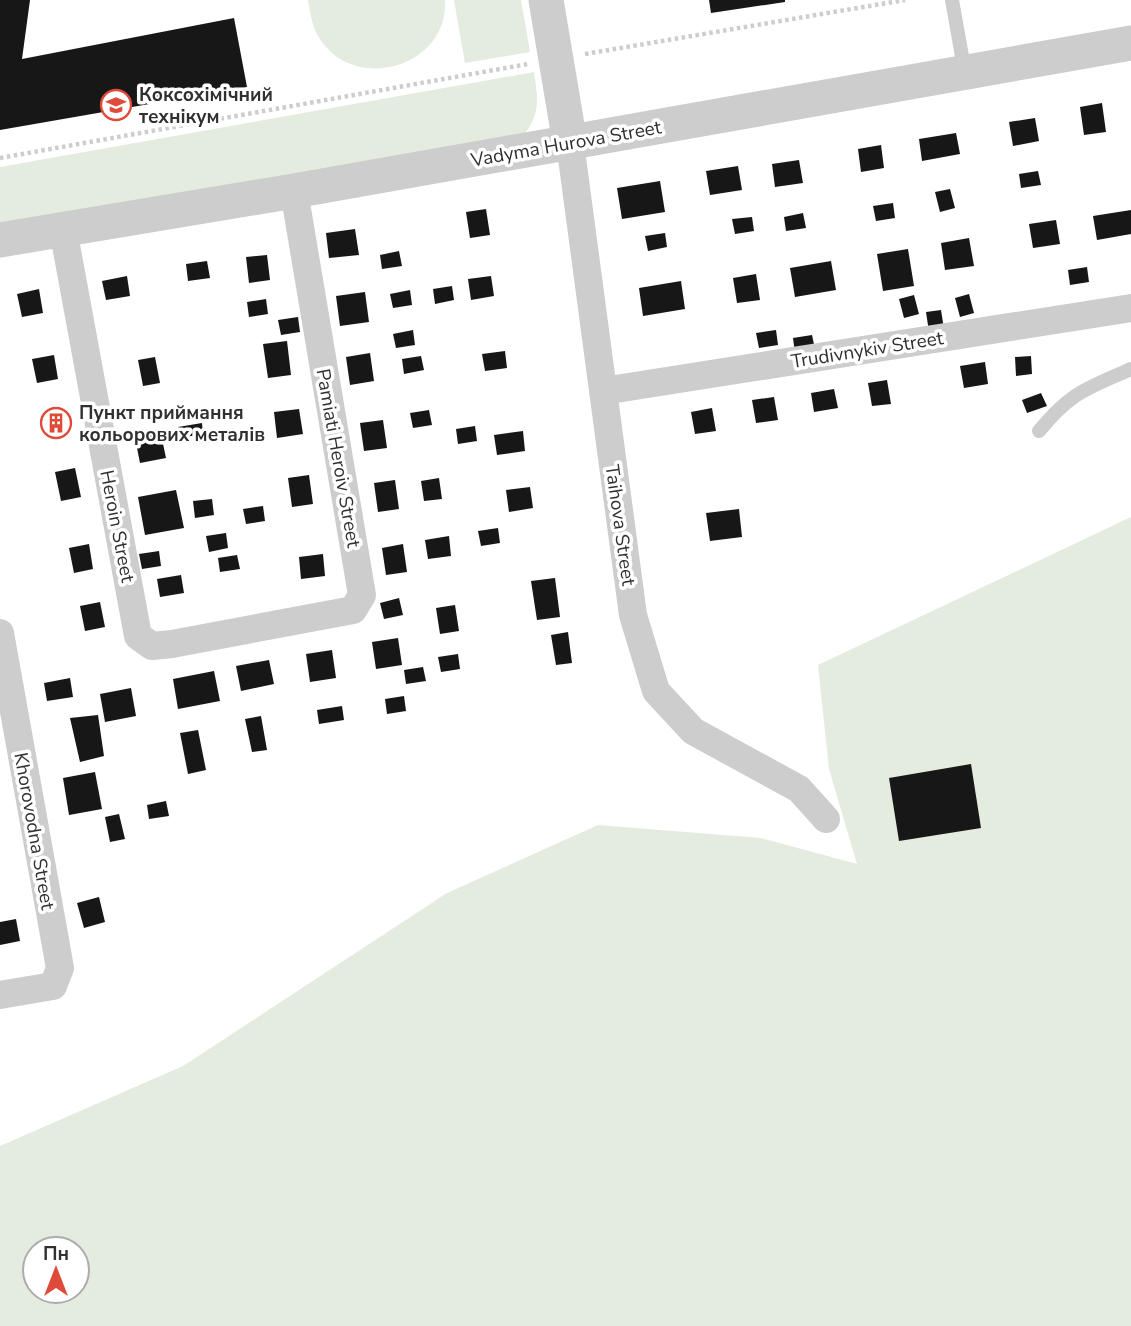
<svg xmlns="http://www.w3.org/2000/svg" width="1131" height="1326" font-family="'Nunito Sans',sans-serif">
	<rect width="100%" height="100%" fill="#fff"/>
	<path fill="#e4ecdf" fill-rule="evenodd" d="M308 0H445C449 68 352 95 318 36 312 25 310 12 308 0Z
		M454 0H521L530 52 465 63Z
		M534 72C538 101 541 113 522 138L0 225V167Z
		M1131 517V1326H0V1146L183 1066 447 893 598 825 761 838 857 864 829 769 818 665ZM35 1249H77V1291H35Z"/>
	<path fill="#171717" d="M0 0H30L22 59 234 18 247 87 0 130Z
		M709 0H785V2L711 13Z
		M1102 103 1106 132 1084 135 1080 107Z
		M1035 118 1039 141 1013 146 1009 122Z
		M956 133 960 154 922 161 919 139Z
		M881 145 884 168 861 172 858 149Z
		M799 160 803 183 775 187 772 164Z
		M738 166 742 190 710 195 706 171Z
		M1038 171 1041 185 1021 188 1019 174Z
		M660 181 665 212 622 219 617 188Z
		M950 189 955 208 940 212 935 192Z
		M893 203 895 218 876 221 873 206Z
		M486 209 490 235 470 238 466 212Z
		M1131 210V234L1097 240 1093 216Z
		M803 213 806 228 786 231 784 217Z
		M752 217 754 231 735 234 732 219Z
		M1056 220 1060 244 1033 248 1029 224Z
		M355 229 359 255 329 258 326 233Z
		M665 233 667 247 648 251 645 236Z
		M969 238 974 266 945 270 941 243Z
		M908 249 914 286 883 291 877 254Z
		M399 251 402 266 382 269 380 255Z
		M267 255 270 280 249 283 246 257Z
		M207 261 210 278 188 281 186 264Z
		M831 261 836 290 795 297 790 268Z
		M1087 267 1089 282 1070 285 1068 270Z
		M756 274 760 300 737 303 733 278Z
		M127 276 130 296 106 300 102 281Z
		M491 276 494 296 471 300 468 279Z
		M681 281 685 309 643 316 639 288Z
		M452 286 454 300 435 304 433 289Z
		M39 289 43 313 22 317 17 294Z
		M410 290 412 305 393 308 390 294Z
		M365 292 369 322 340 326 336 296Z
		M969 294 974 313 960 317 955 298Z
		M914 295 919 314 904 318 899 299Z
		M266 299 268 314 249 317 247 302Z
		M941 310 944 329 929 332 926 312Z
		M298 317 300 332 281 335 278 320Z
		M413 330 415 345 396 348 393 334Z
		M776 330 778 345 759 348 756 333Z
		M812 335 815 349 795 353 793 338Z
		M287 341 291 375 268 378 263 344Z
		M505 351 507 368 485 371 482 354Z
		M370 353 374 381 350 385 346 357Z
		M54 355 58 379 37 383 32 359Z
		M421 356 424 370 404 374 402 359Z
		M1031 356 1032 374 1016 376 1015 357Z
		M155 357 160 383 143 386 138 360Z
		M985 362 988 384 964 388 960 366Z
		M887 380 891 404 872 406 868 383Z
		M834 389 838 408 814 412 811 393Z
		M1041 393 1047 406 1027 413 1022 400Z
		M774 397 778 420 756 423 752 400Z
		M712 408 716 431 695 434 691 412Z
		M299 409 303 434 277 438 274 412Z
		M63 410 67 432 49 435 45 414Z
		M429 410 432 425 413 428 410 413Z
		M383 420 387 448 364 451 360 423Z
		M202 423 203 434 180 438 178 427Z
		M475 426 477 441 458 444 456 429Z
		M523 431 525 451 497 455 494 435Z
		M161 434 166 458 140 463 135 438Z
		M75 468 81 497 61 501 55 472Z
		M309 475 313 504 292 507 288 478Z
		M439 478 442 499 424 501 421 481Z
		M395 480 399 509 378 512 374 483Z
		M530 487 533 508 509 512 506 490Z
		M176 490 184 528 145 535 138 497Z
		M212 499 214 515 195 518 193 501Z
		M263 506 265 521 246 524 243 509Z
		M739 509 742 537 710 541 706 513Z
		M498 528 500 543 481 546 478 531Z
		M226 533 228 548 209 552 206 536Z
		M449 536 451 556 428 559 425 540Z
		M89 544 93 569 74 573 69 548Z
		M403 544 407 572 386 575 382 548Z
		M159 551 161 566 142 569 139 554Z
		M323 554 325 576 301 579 299 557Z
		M237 555 240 569 220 572 218 558Z
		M181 575 184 593 160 597 157 579Z
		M555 578 560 617 537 620 531 581Z
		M399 598 403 615 384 619 380 603Z
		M100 602 105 627 85 631 80 606Z
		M455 605 459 631 440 634 436 608Z
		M568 632 572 663 556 665 551 635Z
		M398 638 402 665 376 669 372 642Z
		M332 650 336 678 310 682 306 654Z
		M458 654 460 669 441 672 438 657Z
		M269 660 274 684 241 691 236 666Z
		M423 667 426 681 406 684 404 670Z
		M214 671 220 701 178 709 173 679Z
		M70 678 73 697 47 701 44 683Z
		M131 688 136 716 105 722 100 694Z
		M404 696 406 711 387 714 385 699Z
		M342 706 344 720 319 724 317 710Z
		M98 715 104 756 80 762 70 718Z
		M261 716 267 750 252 752 245 719Z
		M198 730 206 770 188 774 180 733Z
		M971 764 981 828 899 841 889 778Z
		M95 772 102 809 69 815 63 778Z
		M166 801 169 816 149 819 147 805Z
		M119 814 125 839 110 842 105 817Z
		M99 897 105 922 84 928 77 903Z
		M16 919 20 941 0 945V922Z"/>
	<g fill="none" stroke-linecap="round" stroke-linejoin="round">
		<path stroke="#cdcdcd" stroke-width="4.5" stroke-dasharray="3.5 3.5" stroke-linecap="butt" d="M585 54 905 0
			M0 158 528 64"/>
		<path stroke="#cdcdcd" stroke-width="14" d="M952 0 965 73
			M1039 431C1071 392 1086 389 1131 369"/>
		<path stroke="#cdcdcd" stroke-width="28" d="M570 143 633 615 656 691 693 731 799 789 826 819
			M63 229 138 636 152 646 172 644 353 610 362 595 294 191
			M603 391 1131 308
			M0 633 60 968 53 986 0 995"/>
		<path stroke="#cdcdcd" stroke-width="35" d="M546 0 570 143
			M0 240 294 191 1131 43"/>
	</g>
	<defs>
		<g id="university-ring" transform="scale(1.575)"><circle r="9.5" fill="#fff" stroke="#df4a3a" stroke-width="1.5"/><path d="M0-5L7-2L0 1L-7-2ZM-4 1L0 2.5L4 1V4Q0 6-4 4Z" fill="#df4a3a"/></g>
		<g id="building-ring" transform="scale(1.575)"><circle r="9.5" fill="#fff" stroke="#df4a3a" stroke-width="1.5"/><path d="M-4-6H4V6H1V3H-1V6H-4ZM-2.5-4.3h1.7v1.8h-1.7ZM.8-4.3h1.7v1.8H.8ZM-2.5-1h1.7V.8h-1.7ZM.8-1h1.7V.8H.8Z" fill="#df4a3a"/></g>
	</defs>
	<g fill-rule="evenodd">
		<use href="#university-ring" x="116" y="105"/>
		<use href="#building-ring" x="56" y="423"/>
	</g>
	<g text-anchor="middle" stroke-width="7" stroke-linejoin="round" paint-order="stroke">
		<g font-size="19" font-weight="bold" fill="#303030" stroke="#fff" text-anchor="start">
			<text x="139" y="101">Коксохімічний<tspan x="139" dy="22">технікум</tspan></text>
			<text x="79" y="419">Пункт приймання<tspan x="79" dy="22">кольорових металів</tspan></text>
		</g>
		<g font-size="19" fill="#303030" stroke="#fff">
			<text transform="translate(566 143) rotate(-10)" y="7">Vadyma Hurova Street</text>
			<text transform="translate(867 349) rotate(-9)" y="7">Trudivnykiv Street</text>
			<text transform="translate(339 458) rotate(80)" y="7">Pamiati Heroiv Street</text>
			<text transform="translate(621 525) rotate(82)" y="7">Taihova Street</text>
			<text transform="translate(118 526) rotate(79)" y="7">Heroin Street</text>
			<text transform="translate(35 831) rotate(80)" y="7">Khorovodna Street</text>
		</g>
	</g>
	<g transform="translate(56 1270)"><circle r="33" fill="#ffffff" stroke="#acacac" stroke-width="2"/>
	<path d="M0-5L12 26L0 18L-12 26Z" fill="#df4a3a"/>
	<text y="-10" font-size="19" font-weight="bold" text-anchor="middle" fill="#303030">Пн</text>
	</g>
</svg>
